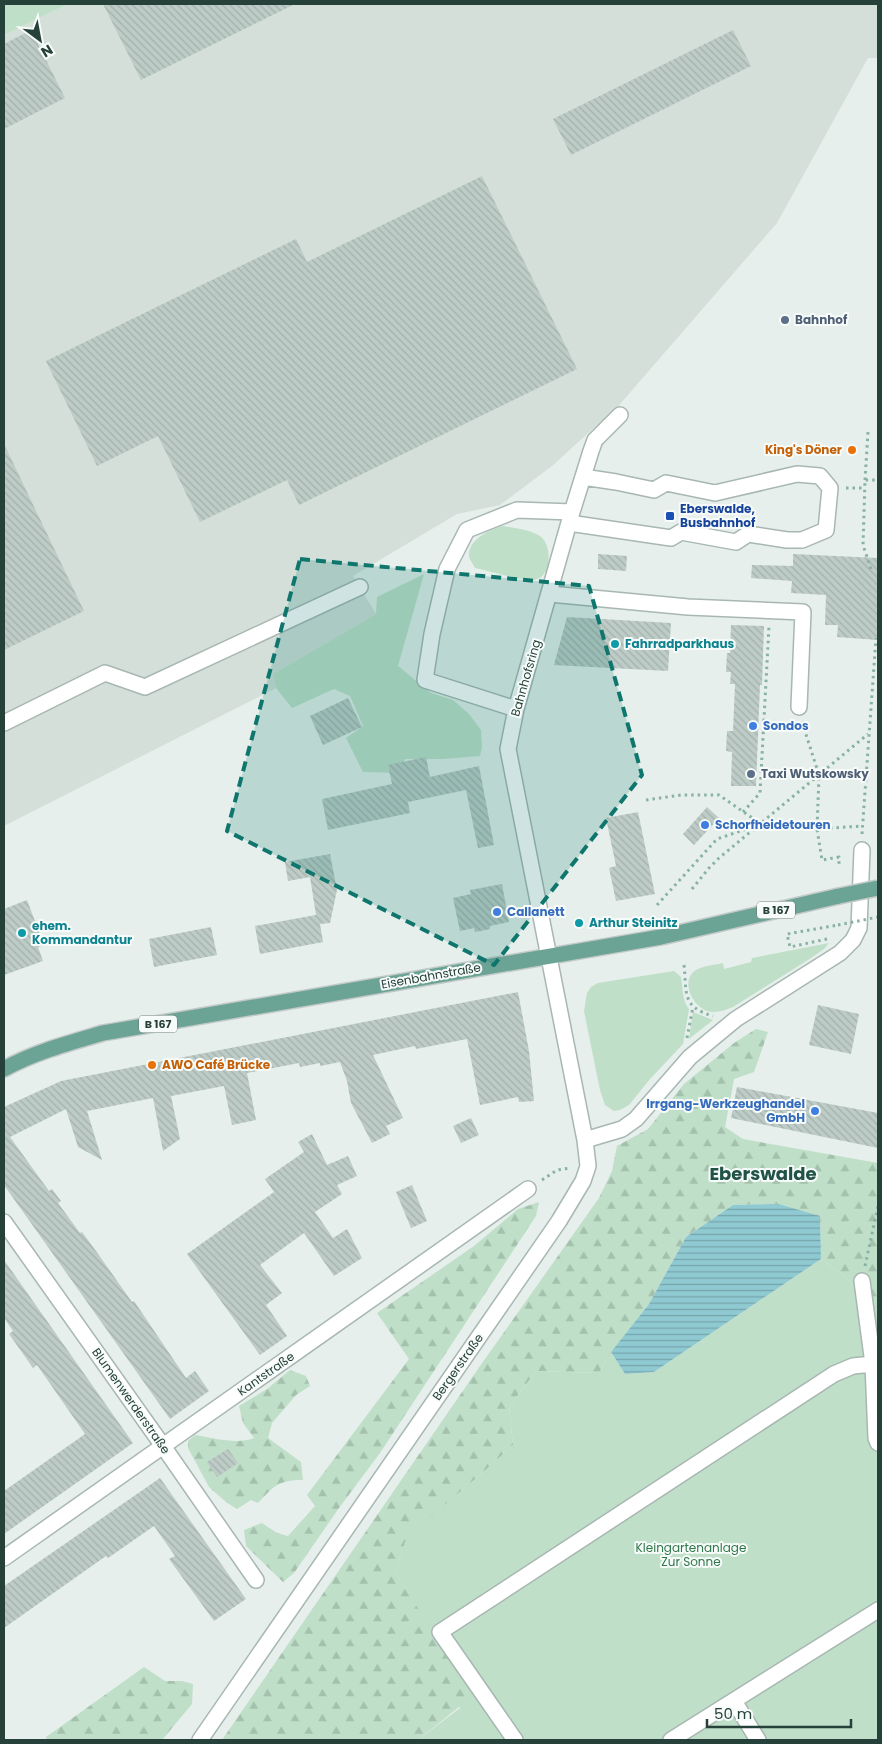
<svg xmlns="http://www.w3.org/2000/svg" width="882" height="1744" font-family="Poppins,sans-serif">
	<defs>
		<pattern id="forest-firs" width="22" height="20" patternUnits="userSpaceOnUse" patternTransform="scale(1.25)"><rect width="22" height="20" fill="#bfdfc8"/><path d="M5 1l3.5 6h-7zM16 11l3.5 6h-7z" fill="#a4c1ad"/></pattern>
		<pattern id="water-rules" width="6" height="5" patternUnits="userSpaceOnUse" patternTransform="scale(1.25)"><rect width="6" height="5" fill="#8fc9d2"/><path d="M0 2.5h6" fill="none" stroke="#75a5ab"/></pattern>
		<pattern id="building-back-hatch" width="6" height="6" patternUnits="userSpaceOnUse" patternTransform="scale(1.25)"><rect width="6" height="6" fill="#beccc7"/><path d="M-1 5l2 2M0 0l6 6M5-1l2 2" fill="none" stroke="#a3b0ac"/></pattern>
	</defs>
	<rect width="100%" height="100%" fill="#e6efeb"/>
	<path fill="#d4dfda" d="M68 4H878V58H868L777 223 608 418 597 425 552 466 500 505 457 514 353 576 376 614 273 674 276 688 4 826V35Z"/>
	<path fill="#bfdfc8" d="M4 4H68L4 35Z
		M502 526C514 528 529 529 540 536 553 545 552 579 533 580 517 580 491 571 475 568 473 563 468 559 469 553 471 538 490 530 502 526Z
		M424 574 398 666 431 693 453 700 469 714 481 730 482 747 480 756 443 759H405L400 773 363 772 346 738 363 726 350 696 334 689 292 708 276 688 273 674 376 614 377 597Z
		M829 943 824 949 808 960 733 1007C725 1010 716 1014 707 1011 692 1006 680 980 696 970 702 966 715 965 723 963L724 969 751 962 752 958Z
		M674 971 681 977C683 988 682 1001 689 1009L683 1044 650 1079 629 1105 620 1110 614 1111 605 1105 600 1090 584 1011 587 993 591 987 598 983Z
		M693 1012 713 1020 689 1039Z
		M821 1259 848 1279 878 1322V1740H418L460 1708 439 1642 395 1573 407 1535 481 1474 513 1445 509 1407 536 1371 599 1373 611 1352 625 1374 654 1372Z"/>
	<path fill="url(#forest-firs)" d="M756 1029 768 1032 754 1072 734 1079 725 1127 743 1139 878 1163V1322L848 1279 821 1259 820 1216 779 1204 733 1205 686 1237 649 1304 611 1352 599 1373 536 1371 509 1407 513 1445 481 1474 407 1536 395 1573 469 1687V1699L418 1740H222L480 1366 599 1198 612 1171 617 1146 648 1129 684 1084 734 1043Z
		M539 1202 536 1216 380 1453 339 1508 294 1573 283 1582 246 1546 244 1530 262 1523 277 1533 288 1536 315 1506 307 1495 409 1359 377 1313 474 1246 518 1209Z
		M290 1370 306 1376 310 1386 296 1395 272 1423 268 1438 301 1462 303 1480C278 1480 274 1486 258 1503L251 1500 237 1509 226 1502 209 1487 188 1448V1441L195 1435C214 1438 237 1445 254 1438L243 1423 239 1406 267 1389Z
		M144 1667 165 1681H182L193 1684 192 1704 162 1740H47L46 1737Z"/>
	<path fill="url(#water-rules)" d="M779 1204 820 1216 821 1259 654 1372 625 1374 611 1352 649 1304 686 1237 733 1205Z"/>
	<path fill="url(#building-back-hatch)" d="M103 4H295L141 80Z
		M31 30 65 98 4 129V44Z
		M733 30 751 66 571 155 553 119Z
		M482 176 577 369 299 505 287 480 200 522 158 436 97 466 46 361 296 239 307 262Z
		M4 444 84 611 4 650Z
		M598 554 627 556 626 571 598 569Z
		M793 554 878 558V640L837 637 838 625H825L826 595 791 593 792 581 751 578 752 565 793 566Z
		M567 617 671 623 668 671 554 665Z
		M731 625 764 626 762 685H760L756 786H731L732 752 726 751 727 731H733L735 684H730L731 672H726L727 653H730Z
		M348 698 362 727 323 745 310 716Z
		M426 757 430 777 479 766 494 845 478 848 466 790 408 802 410 813 328 830 322 799 392 784 388 765Z
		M707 807 719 818 694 845 683 834Z
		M638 812 655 894 616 901 609 868 616 866 606 818Z
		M330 854 337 890 330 923 320 924 323 942 260 954 255 926 316 915 310 877 288 881 285 862Z
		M502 884 509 922 490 926V929L475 932 474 928 460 931 453 898 471 894 470 890Z
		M27 900 44 945 38 947 43 961 4 975V909Z
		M211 927 217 955 154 967 149 939Z
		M518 992 529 1051 534 1101 519 1102 518 1097 480 1105 467 1039 416 1049 415 1046 373 1055 403 1118 386 1126 390 1134 372 1143 351 1103 347 1081 340 1062 320 1066V1063L300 1067 299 1063 247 1073 256 1120 232 1125 224 1086 171 1096 180 1139 163 1151 153 1098 87 1111 102 1160 78 1147 66 1109 10 1137 49 1191 52 1189 61 1201 58 1203 80 1233 82 1232 96 1251 132 1302 134 1301 186 1378 195 1371 209 1391 170 1419 4 1185V1107L61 1081Z
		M818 1005 859 1014 851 1054 809 1045Z
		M737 1087 878 1113V1148L731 1118Z
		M471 1118 479 1135 461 1143 453 1126Z
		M312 1134 327 1165 348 1156 357 1176 337 1185 342 1194 315 1212 333 1238 347 1229 362 1258 334 1276 304 1233 260 1265 282 1293 266 1305 287 1336 260 1355 187 1254 274 1192 265 1179 304 1152 298 1142Z
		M412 1185 427 1221 411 1228 396 1192Z
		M4 1260 133 1443 4 1534V1491L85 1434 37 1365 33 1368 9 1334 13 1331 4 1318Z
		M228 1449 238 1463 217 1477 207 1462Z
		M160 1478 246 1599 214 1621 169 1559 175 1556 154 1526 108 1558 106 1556 4 1628V1586Z"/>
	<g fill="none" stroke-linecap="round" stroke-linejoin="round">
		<g stroke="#a8b7b2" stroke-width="18">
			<path id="minor" d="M569 523 671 538 681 532 736 542 748 534 787 540H802L826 530 830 488 820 476 797 474 715 493 666 483 654 490 616 482 583 477
				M550 594 688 607 803 612 799 707
				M516 709 425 680 432 634 447 569 467 530 517 510 572 512
				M4 723 105 673 145 687 360 587
				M585 1140 622 1129 636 1119 690 1057 736 1019 840 953 853 940 859 928 862 850
				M4 1222 163 1446 256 1580
				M873 1364 876 1438 878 1443
				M4 1558 528 1189
				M734 1701 758 1740
				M200 1740 559 1221 583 1181 588 1166 585 1140 508 749 516 709 572 512 591 451 595 440 620 415
				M515 1740 440 1632 834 1374 853 1366 873 1364 862 1281
				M671 1740 878 1610"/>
		</g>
		<g stroke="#c2cac8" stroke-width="18">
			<path id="major" d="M4 1069C35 1052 69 1043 103 1033L661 937 839 896"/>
		</g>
		<path stroke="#87b2a4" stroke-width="3" stroke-dasharray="2.5 4" stroke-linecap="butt" d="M865 480 868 432
			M846 488H865
			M871 569 863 545 865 480H878
			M802 722 819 775 817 829 822 860 839 857V867
			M646 800 681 795H719L761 824
			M743 812 760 793 769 626
			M817 829 862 826
			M862 834 876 638
			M692 889 709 868 719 858 868 734
			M657 905 717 839 758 825
			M827 939 790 947 787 934 838 925
			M684 965C687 992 681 1007 713 1016
			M687 1038 693 1007
			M542 1180 557 1170 570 1168
			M865 1266 878 1206"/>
		<use href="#minor" stroke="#fff" stroke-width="15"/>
		<use href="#major" stroke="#6ba394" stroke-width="15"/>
		<g stroke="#c2cac8" stroke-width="18" stroke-linecap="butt">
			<path id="major-bridge" d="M839 896 878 888"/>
		</g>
		<path stroke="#87b2a4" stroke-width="3" stroke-dasharray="2.5 4" stroke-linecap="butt" d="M838 925 878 917"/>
		<use href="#major-bridge" stroke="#6ba394" stroke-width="15"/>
	</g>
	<path fill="#0f766e" fill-opacity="0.2" stroke="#0f766e" stroke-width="4" stroke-dasharray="10 6" stroke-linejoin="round" d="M300 559 589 586 642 775 494 965 227 831Z"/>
	<g fill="#5c6f8a" stroke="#f7fbf9" stroke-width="2">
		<circle cx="785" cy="320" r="5"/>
		<circle cx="751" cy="774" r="5"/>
	</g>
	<g fill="#e8710a" stroke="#f7fbf9" stroke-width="2">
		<circle cx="852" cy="450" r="5"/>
		<circle cx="152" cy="1065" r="5"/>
	</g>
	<rect fill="#1a4fb4" stroke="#f7fbf9" stroke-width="2" x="665" y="511" width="10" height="10" rx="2.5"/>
	<g fill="#0f9aa8" stroke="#f7fbf9" stroke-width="2">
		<circle cx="615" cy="644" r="5"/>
		<circle cx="579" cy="923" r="5"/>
		<circle cx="22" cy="933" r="5"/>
	</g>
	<g fill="#3f7fe0" stroke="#f7fbf9" stroke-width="2">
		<circle cx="753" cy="726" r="5"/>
		<circle cx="705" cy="825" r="5"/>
		<circle cx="497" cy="912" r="5"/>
		<circle cx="815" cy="1111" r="5"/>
	</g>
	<g text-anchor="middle" stroke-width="4" stroke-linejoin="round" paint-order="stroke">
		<g fill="#f7fbf9" stroke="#647973" stroke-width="1">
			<rect x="757" y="901.5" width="38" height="17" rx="4"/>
			<rect x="139" y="1015.5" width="38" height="17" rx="4"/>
		</g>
		<g font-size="11" font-weight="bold" fill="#254139">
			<text x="776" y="914">B 167</text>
			<text x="158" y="1028">B 167</text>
		</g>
		<g font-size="12" font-weight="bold" fill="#4e5e75" stroke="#f7fbf9" text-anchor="start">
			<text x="795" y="324">Bahnhof</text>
			<text x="761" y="778">Taxi Wutskowsky</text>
		</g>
		<g font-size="12" font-weight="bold" fill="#c56008" stroke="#f7fbf9" text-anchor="end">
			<text x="842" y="454">King's Döner</text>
			<text x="162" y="1069" text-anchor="start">AWO Café Brücke</text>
		</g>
		<g font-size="12" font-weight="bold" fill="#164399" stroke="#f7fbf9" text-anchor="start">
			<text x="680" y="513">Eberswalde,<tspan x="680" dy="14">Busbahnhof</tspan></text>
		</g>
		<g font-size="12" font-weight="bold" fill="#0d838f" stroke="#f7fbf9" text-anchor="start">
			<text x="625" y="648">Fahrradparkhaus</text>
			<text x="589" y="927">Arthur Steinitz</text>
			<text x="32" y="930">ehem.<tspan x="32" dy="14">Kommandantur</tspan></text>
		</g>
		<g font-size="12" fill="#254139" stroke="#f7fbf9">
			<text transform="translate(526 678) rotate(-74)" y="4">Bahnhofsring</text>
			<text transform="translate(431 976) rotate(-10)" y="4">Eisenbahnstraße</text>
			<text transform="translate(458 1367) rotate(-55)" y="4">Bergerstraße</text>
			<text transform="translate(266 1374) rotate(-35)" y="4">Kantstraße</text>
			<text transform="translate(131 1401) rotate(55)" y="4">Blumenwerderstraße</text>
		</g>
		<g font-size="12" font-weight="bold" fill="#366cbe" stroke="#f7fbf9" text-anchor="start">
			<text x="763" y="730">Sondos</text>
			<text x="715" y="829">Schorfheidetouren</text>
			<text x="507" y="916">Callanett</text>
			<text x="805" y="1108" text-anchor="end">Irrgang-Werkzeughandel<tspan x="805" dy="14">GmbH</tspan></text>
		</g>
		<g font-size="12" fill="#2f784a" stroke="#f7fbf9">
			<text x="691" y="1552">Kleingartenanlage<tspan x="691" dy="14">Zur Sonne</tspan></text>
		</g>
		<g font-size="18" font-weight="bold" fill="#205346" stroke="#f7fbf9">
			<text x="763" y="1180">Eberswalde</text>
		</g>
	</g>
	<rect width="882" height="1744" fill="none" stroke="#254139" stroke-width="10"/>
	<g transform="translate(40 40) rotate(148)" stroke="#f7fbf9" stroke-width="4" paint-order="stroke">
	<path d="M0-4L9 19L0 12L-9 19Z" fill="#254139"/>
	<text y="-8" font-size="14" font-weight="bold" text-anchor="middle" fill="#254139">N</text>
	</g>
	<path d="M707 1719v8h144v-8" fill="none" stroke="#254139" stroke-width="2.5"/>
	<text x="714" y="1719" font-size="15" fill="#254139" stroke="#f7fbf9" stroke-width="4" paint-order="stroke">50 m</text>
</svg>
